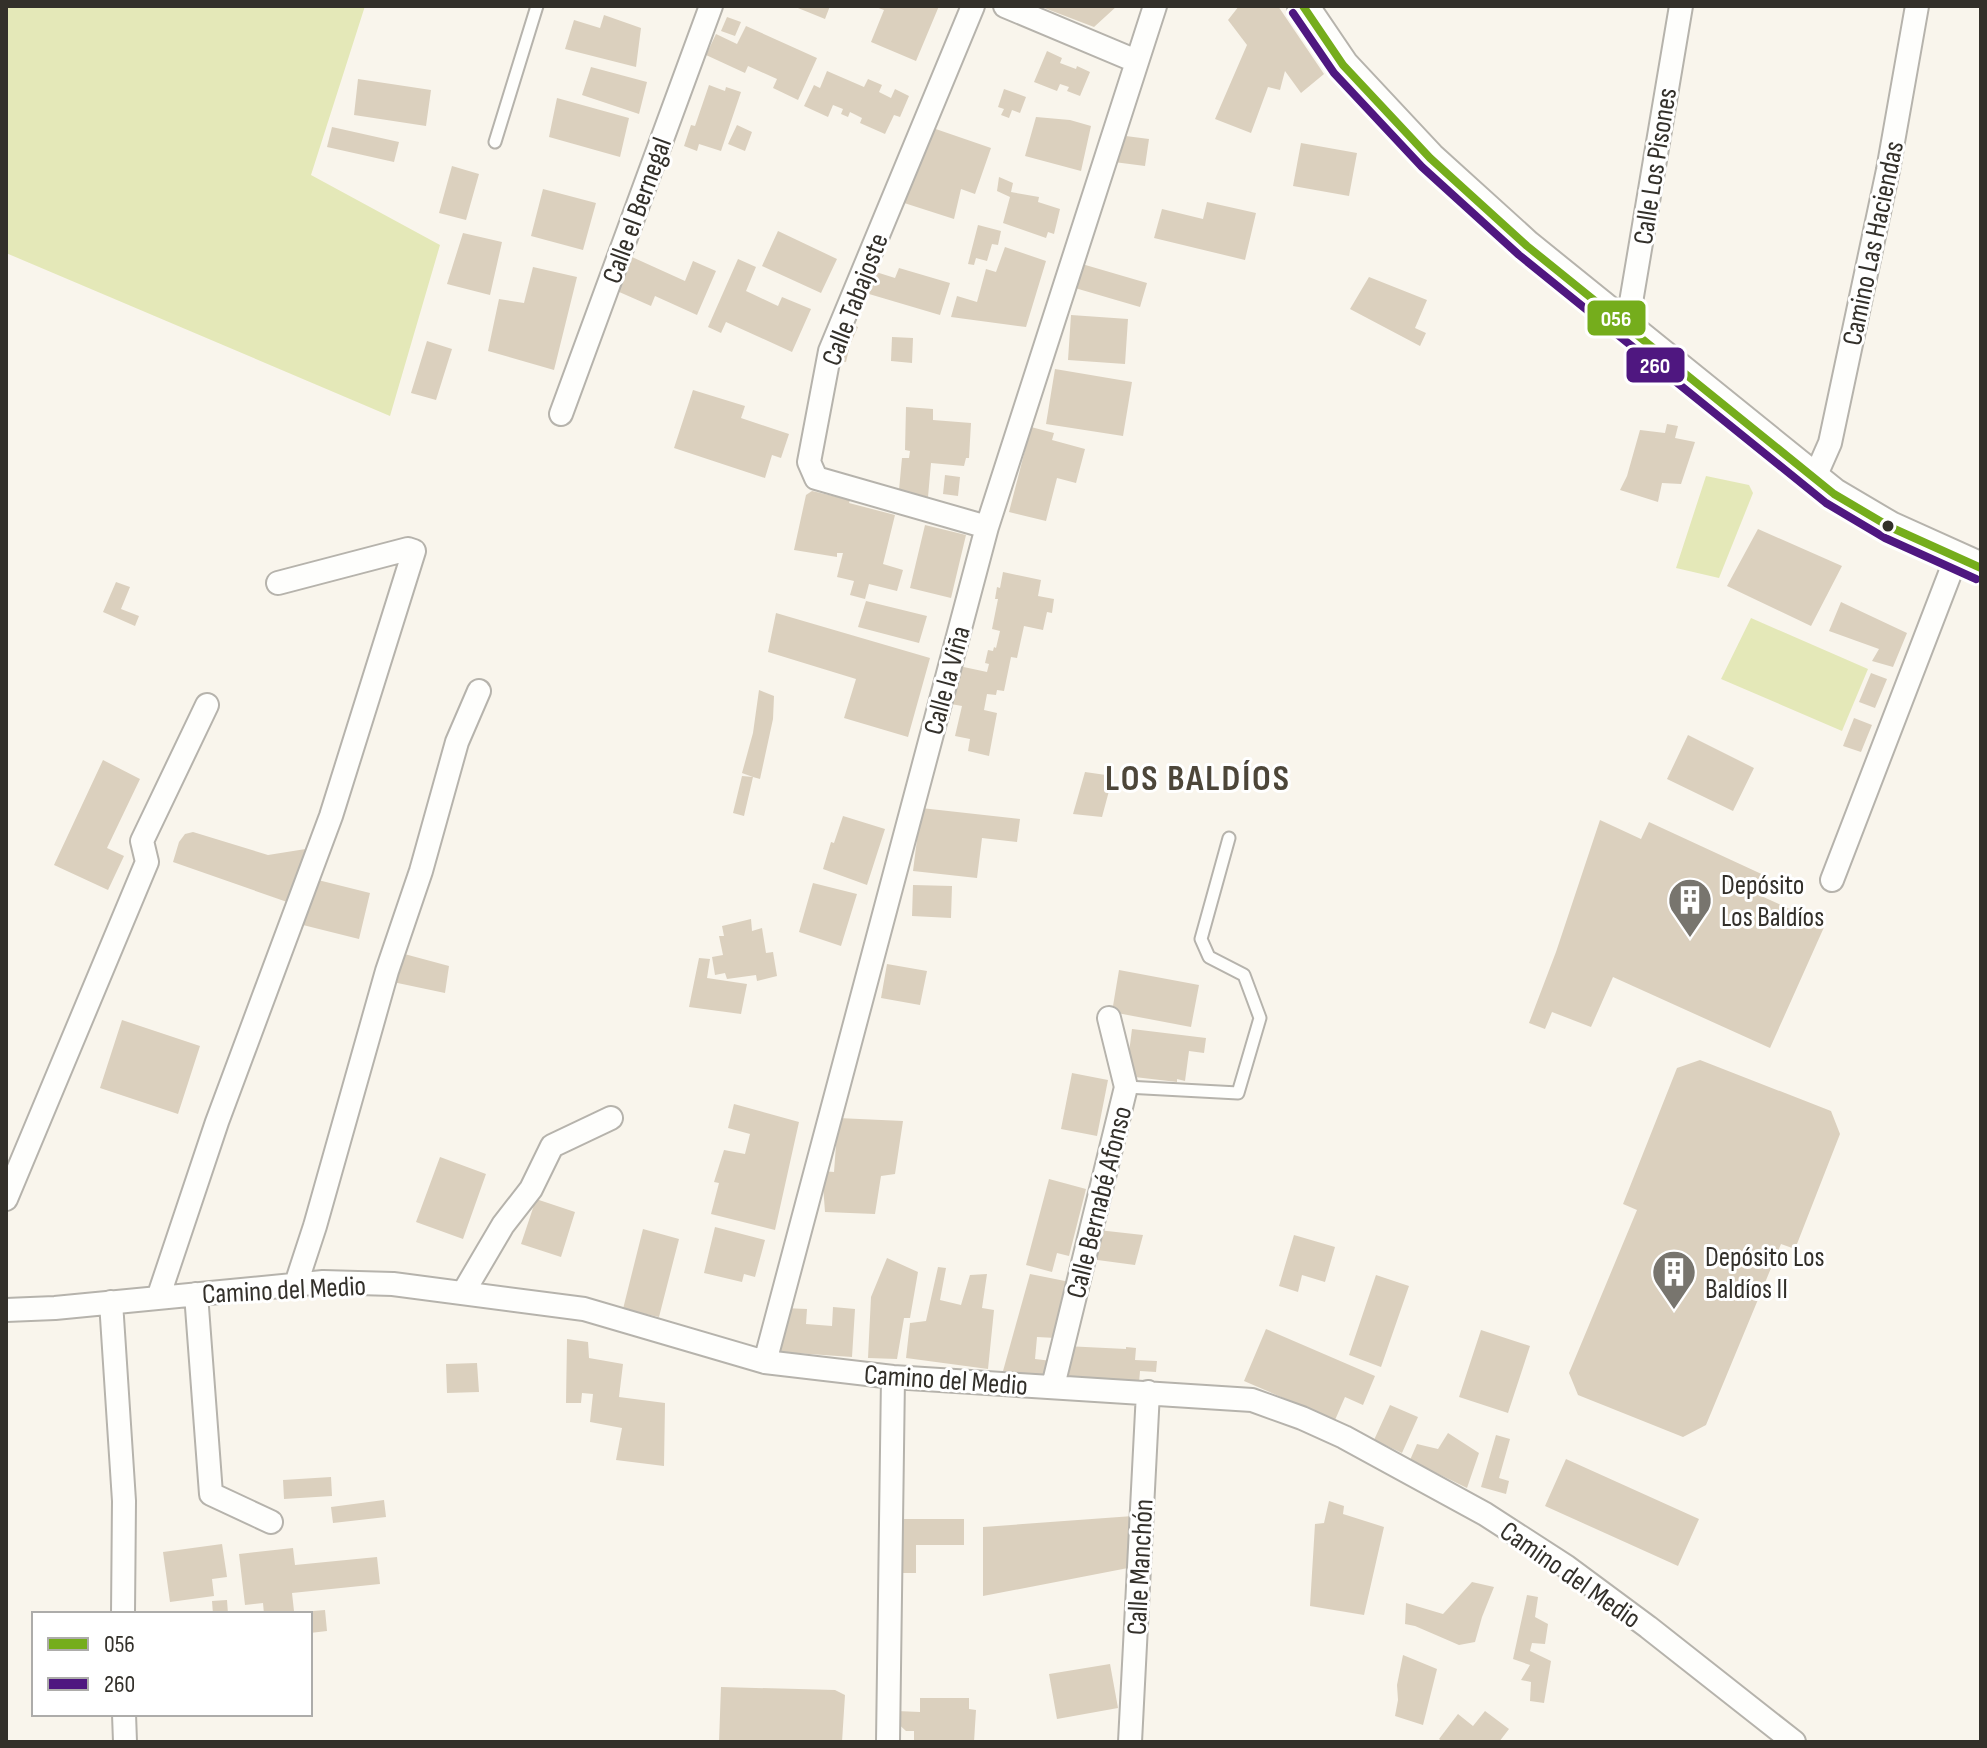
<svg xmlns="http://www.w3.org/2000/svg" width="1987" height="1748" font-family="'Sofia Sans Condensed',sans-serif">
	<rect width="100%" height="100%" fill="#f9f5ec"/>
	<path fill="#e4e8b8" d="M6 6H365L311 175 440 245 390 416 6 253Z
		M1706 476 1749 485 1753 493 1719 578 1676 568Z
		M1751 618 1868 669 1842 731 1721 679Z"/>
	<path fill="#dbd0be" d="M793 6H830L825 19Z
		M873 6H939L916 61 871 42 884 10Z
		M1039 6H1117L1094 27Z
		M1239 6H1278L1324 74 1301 93 1285 71 1280 90 1268 87 1251 133 1215 119 1247 45 1228 20Z
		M604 15 641 28 636 67 565 49 574 20 600 28Z
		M727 17 741 22 735 36 721 31Z
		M746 26 817 58 798 100 773 88 777 79 748 66 745 73 706 55 716 34 737 44Z
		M1047 51 1062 58 1060 63 1076 69 1077 66 1090 72 1080 96 1067 91 1069 87 1060 84 1057 91 1034 82Z
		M591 67 647 82 639 114 582 95Z
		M827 71 864 87 868 79 882 85 879 92 891 98 895 89 909 96 900 117 894 115 885 134 860 123 862 118 850 112 848 117 841 114 843 109 833 105 828 117 804 106 814 85 820 88Z
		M358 79 431 90 426 126 354 115Z
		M709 85 725 91 726 87 741 92 721 151 699 144 697 151 684 146 691 125 695 126Z
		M1004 89 1026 97 1020 113 1012 110 1009 118 1001 115 1004 109 998 107Z
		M557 98 629 118 620 157 549 137Z
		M1036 117 1070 120 1091 126 1081 171 1025 156Z
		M737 125 752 132 745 151 728 144Z
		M927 126 991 148 975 194 961 189 954 219 898 201Z
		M332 127 399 142 394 162 327 147Z
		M1118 135 1149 139 1145 166 1114 162Z
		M1301 143 1357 153 1349 196 1293 186Z
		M452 166 479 174 466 220 439 213Z
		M999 177 1013 183 1011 192 1039 197 1038 202 1060 209 1054 234 1048 232 1046 238 1003 223 1010 197 997 191Z
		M543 189 596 203 583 250 531 236Z
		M1207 202 1256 213 1245 260 1154 238 1162 209 1203 219Z
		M978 225 1001 231 998 245 992 244 987 261 976 258 974 265 968 264Z
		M778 231 837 259 821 293 762 266Z
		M463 233 502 242 490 295 447 284Z
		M1005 247 1046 261 1026 327 951 317 957 296 977 302 986 269 996 272Z
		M632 257 685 281 693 261 716 271 697 315 655 296 651 306 617 291Z
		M738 259 756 267 746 291 778 306 782 297 811 309 792 352 726 322 721 333 708 327Z
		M1082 264 1147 283 1140 307 1075 288Z
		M533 267 577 277 554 370 488 351 499 299 524 303Z
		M899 268 950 283 940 315 869 294 876 272 895 278Z
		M1369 277 1427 300 1415 328 1426 333 1420 346 1350 309Z
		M1071 315 1128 319 1125 364 1068 360Z
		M845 322 858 327 850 345 846 362 829 360Z
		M892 337 913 338 912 363 891 361Z
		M427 341 452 349 436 400 411 393Z
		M1055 369 1132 382 1123 436 1046 424Z
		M693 390 745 406 741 418 789 434 781 458 772 455 765 478 674 448Z
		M906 407 933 409V420L971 423 969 458H966L964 466 931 463 928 497 899 490 902 458H909L910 451 905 450Z
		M1667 424 1678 426 1675 438 1695 442 1681 484 1662 483 1658 502 1620 490 1627 476 1640 430 1665 433Z
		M1031 427 1054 433 1052 440 1085 449 1076 483 1057 478 1046 521 1009 512Z
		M945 475 960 477 958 496 943 494Z
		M812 491 850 500 849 503 895 515 883 564 903 570 897 591 869 584 865 599 850 595 854 581 837 577 843 553H837V557L794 550 806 495Z
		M925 525 966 535 951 598 910 588Z
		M1758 529 1842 566 1811 626 1727 586Z
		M1003 572 1041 580 1038 596 1054 599 1052 613 1047 612 1043 630 1024 626 1017 658 1011 657 1004 691 997 690 996 695 987 694 984 710 997 713 989 756 968 751 970 739 955 736 962 706 951 704 959 666 987 672 989 664 985 663 988 650 993 651 994 647 996 648 1000 631 992 629 998 599H995L997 587 1000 588Z
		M116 582 130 587 121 609 139 616 135 626 103 612Z
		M866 601 927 616 919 643 858 627Z
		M1841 602 1907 633 1893 667 1872 661 1879 649 1829 631Z
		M776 613 930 658 908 737 844 718 856 679 768 652Z
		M1871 673 1887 679 1875 708 1859 702Z
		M759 690 774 696 773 719 760 779 753 777 744 816 733 813 742 776 753 777 742 773 753 733Z
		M1854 718 1872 725 1861 752 1843 746Z
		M1688 735 1754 768 1733 811 1667 779Z
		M103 760 140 779 107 848 124 856 108 890 54 865Z
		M1085 772 1113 776 1102 817 1073 814Z
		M921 808 1020 819 1017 842 982 838 977 878 913 871Z
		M843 816 885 829 867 885 823 869 831 842 834 843Z
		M1600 820 1641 839 1649 822 1768 877 1759 895 1825 925 1770 1048 1613 977 1591 1027 1552 1012 1545 1029 1529 1023 1556 952Z
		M193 832 268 855 312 848 290 903 173 862 179 842 185 834Z
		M314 879 370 893 359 939 303 925Z
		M813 883 857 894 841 946 799 932Z
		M913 885 952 886 951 918 912 916Z
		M751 919 752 931 762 928 766 953 773 952 777 976 757 981 756 975 727 979 725 973 715 975 712 957 723 955 719 936H724L722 926Z
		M397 952 449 966 445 993 388 981Z
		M699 958 710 959 707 978 747 984 741 1014 689 1007Z
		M887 964 927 971 920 1005 881 998Z
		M1119 970 1199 985 1191 1027 1112 1012Z
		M122 1020 200 1046 178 1114 100 1088Z
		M1132 1029 1206 1038 1204 1053 1189 1051 1185 1081 1177 1079V1082L1126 1076Z
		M1700 1060 1831 1111 1840 1134 1795 1249 1781 1244 1706 1425 1683 1437 1578 1395 1569 1373 1637 1210 1623 1204 1677 1068Z
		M1072 1073 1108 1080 1097 1136 1061 1129Z
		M734 1104 799 1122 775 1230 711 1214 719 1183 714 1182 724 1150 745 1154 750 1134 728 1128Z
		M838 1118 903 1121 895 1174 881 1176 875 1214 825 1212 822 1171 834 1172Z
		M440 1157 486 1174 463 1239 416 1222Z
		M1049 1179 1086 1189 1069 1256 1057 1253 1052 1272 1026 1265Z
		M536 1199 575 1212 561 1257 521 1244Z
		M715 1227 765 1240 755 1277 744 1274 742 1282 704 1273Z
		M643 1229 679 1239 659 1317 623 1309Z
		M1098 1230 1143 1235 1135 1265 1090 1259Z
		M1294 1235 1335 1247 1325 1282 1302 1275 1298 1292 1279 1286Z
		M887 1258 918 1272 910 1318H904L897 1359 868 1358 871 1297Z
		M938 1267 946 1268 940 1300 961 1305 970 1275 987 1274 982 1308 994 1310 988 1369 906 1358 910 1323 926 1321Z
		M1030 1274 1070 1282 1056 1338 1037 1337 1035 1359 1052 1361 1050 1376 1003 1371Z
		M1376 1275 1409 1286 1381 1367 1349 1355Z
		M833 1307 855 1309 852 1357 781 1352 784 1308 807 1309 806 1324 832 1326Z
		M1266 1329 1375 1376 1363 1405 1345 1397 1335 1420 1244 1381Z
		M1481 1330 1530 1346 1508 1413 1459 1397Z
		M567 1339 588 1342 589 1358 623 1364 619 1397 665 1403 664 1466 616 1460 622 1428 590 1422 593 1394 582 1393 581 1403H566Z
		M1065 1346 1126 1349V1347L1136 1348 1135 1360 1157 1361 1156 1372 1140 1371 1139 1383 1063 1379Z
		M477 1363 479 1392 447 1393 446 1364Z
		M1390 1405 1418 1417 1402 1453 1374 1440Z
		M1448 1433 1479 1453 1467 1488 1410 1460 1417 1444 1438 1449Z
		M1496 1435 1510 1439 1499 1478 1509 1481 1506 1494 1481 1487Z
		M1566 1459 1699 1519 1678 1566 1545 1506Z
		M331 1477 332 1496 284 1499 283 1480Z
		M384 1500 386 1517 333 1523 331 1507Z
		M1329 1501 1344 1506 1343 1514 1384 1527 1364 1615 1310 1606 1315 1524 1324 1523Z
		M1133 1516 1128 1568 983 1596V1527Z
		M893 1519H964V1545H916V1573H893Z
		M222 1544 227 1577 212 1579 214 1596 170 1602 163 1552Z
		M293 1548 295 1565 377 1557 380 1584 292 1593 294 1611 264 1614 263 1603 245 1605 239 1554Z
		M1472 1582 1494 1587 1482 1617 1475 1642 1459 1645 1415 1626 1405 1624 1406 1603 1443 1614Z
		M1527 1595 1538 1597 1535 1617 1548 1624 1545 1644 1532 1643 1530 1651 1551 1661 1544 1703 1530 1701 1531 1682 1521 1680 1530 1665 1513 1659Z
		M227 1600 228 1614H213L212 1601Z
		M325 1610 327 1631 310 1633V1614H303L302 1612Z
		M1403 1655 1437 1669 1423 1725 1395 1716 1398 1700 1397 1685Z
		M1110 1664 1118 1708 1057 1719 1049 1674Z
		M721 1687 835 1690 845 1695 842 1742H719Z
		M920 1698H969V1709L976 1710 974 1742H914V1731H906L895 1721 897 1711 920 1712Z
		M1485 1711 1509 1729 1499 1742H1443L1439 1739 1458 1714 1473 1726Z"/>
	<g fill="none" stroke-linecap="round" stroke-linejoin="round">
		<g stroke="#b6b3ac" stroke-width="15">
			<path id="service" d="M495 142 537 6
				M1126 1087 1238 1093 1260 1018 1244 975 1209 957 1201 939 1229 838"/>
		</g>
		<g stroke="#b6b3ac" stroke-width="26">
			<path id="minor" d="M973 6 830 351 809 462 816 478 987 527
				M1005 6 1136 61
				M1627 326 1681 6
				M561 414 711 6
				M1815 477 1830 443 1888 170 1917 6
				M1832 880 1956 558
				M6 1199 147 862 142 841 207 705
				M296 1284 315 1226 387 971 421 871 457 742 479 691
				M463 1293 503 1225 531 1189 552 1146 611 1118
				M196 1294 211 1494 271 1522
				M158 1298 217 1122 331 816 414 551 408 549 278 583
				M111 1302 124 1501 123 1614
				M6 1310 55 1308 323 1282 393 1284 584 1309 765 1362 893 1377 1252 1400 1302 1418 1344 1437 1485 1514 1567 1567 1648 1627 1794 1742
				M765 1362 987 527 1155 6
				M1053 1386 1126 1087 1109 1018
				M124 1714 125 1742
				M888 1742 893 1377
				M1130 1742 1148 1392"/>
		</g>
		<g stroke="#b6b3ac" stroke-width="34">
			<path id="secondary" d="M1303 6 1343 65 1430 158 1527 246 1834 494 1890 527 1981 568"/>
		</g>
		<use href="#service" stroke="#fefefc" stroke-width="11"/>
		<use href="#minor" stroke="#fefefc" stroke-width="22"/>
		<use href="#secondary" stroke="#fefefc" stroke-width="30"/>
		<g stroke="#fff" stroke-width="14">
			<path id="bus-1" d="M1303 6 1343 65 1430 158 1527 246 1834 494 1890 527 1981 568"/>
		</g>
		<g stroke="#fff" stroke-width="14">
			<path id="bus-2" d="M1293 13 1334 73 1422 167 1519 255 1826 503 1885 538 1976 579"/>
		</g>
		<use href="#bus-1" stroke="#75ad1c" stroke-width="8"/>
		<use href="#bus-2" stroke="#4f1780" stroke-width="8"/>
	</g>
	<defs>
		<g id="building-pin" transform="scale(2.3)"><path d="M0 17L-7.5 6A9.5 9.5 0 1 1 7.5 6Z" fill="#78756e" stroke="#fff"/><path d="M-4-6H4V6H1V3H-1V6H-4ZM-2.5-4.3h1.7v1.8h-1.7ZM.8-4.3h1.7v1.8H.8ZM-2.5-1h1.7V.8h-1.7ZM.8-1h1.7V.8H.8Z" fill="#fff"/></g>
	</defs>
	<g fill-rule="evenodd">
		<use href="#building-pin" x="1690" y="900"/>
		<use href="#building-pin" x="1674" y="1272"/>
	</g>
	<circle fill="#33302a" stroke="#fff" stroke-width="3" cx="1888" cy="526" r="7"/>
	<g text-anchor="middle" stroke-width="6" stroke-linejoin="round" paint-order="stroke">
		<g font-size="28" fill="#33302a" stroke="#fff">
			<text transform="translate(1654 166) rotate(-81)" y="10">Calle Los Pisones</text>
			<text transform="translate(636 210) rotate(-70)" y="10">Calle el Bernegal</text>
			<text transform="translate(1872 243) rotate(-78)" y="10">Camino Las Haciendas</text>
			<text transform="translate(854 299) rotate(-69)" y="10">Calle Tabajoste</text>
			<text transform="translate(946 680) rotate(-75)" y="10">Calle la Viña</text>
			<text transform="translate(1098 1202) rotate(-76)" y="10">Calle Bernabé Afonso</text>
			<text transform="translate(284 1289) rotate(-3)" y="10">Camino del Medio</text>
			<text transform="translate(946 1379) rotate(4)" y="10">Camino del Medio</text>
			<text transform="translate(1139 1567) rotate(-87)" y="10">Calle Manchón</text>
			<text transform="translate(1571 1574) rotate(35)" y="10">Camino del Medio</text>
		</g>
		<g font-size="28" fill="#33302a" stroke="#fff" text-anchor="start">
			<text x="1721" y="894">Depósito<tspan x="1721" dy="32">Los Baldíos</tspan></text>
			<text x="1705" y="1266">Depósito Los<tspan x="1705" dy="32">Baldíos II</tspan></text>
		</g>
		<g font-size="36" font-weight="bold" letter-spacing="2" fill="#4d4639" stroke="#fff">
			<text x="1198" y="790">LOS BALDÍOS</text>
		</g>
	</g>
	<g stroke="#fff" stroke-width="3">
		<rect x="1586" y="299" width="61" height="38" rx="8" fill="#75ad1c"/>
		<rect x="1625" y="346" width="61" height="38" rx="8" fill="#4f1780"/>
	</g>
	<g font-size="22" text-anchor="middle" font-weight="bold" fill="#fff">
		<text x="1616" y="326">056</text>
		<text x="1655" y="373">260</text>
	</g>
	<rect width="1987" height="1748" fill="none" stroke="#33302a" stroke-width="16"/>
	<rect x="32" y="1612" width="280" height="104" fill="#ffffff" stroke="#adacaa" stroke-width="2"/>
	<rect x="48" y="1638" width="40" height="12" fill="#75ad1c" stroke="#adacaa" stroke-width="2"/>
	<text x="104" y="1652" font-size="24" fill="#33302a">056</text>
	<rect x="48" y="1678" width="40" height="12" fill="#4f1780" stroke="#adacaa" stroke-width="2"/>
	<text x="104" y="1692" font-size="24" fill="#33302a">260</text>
</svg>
